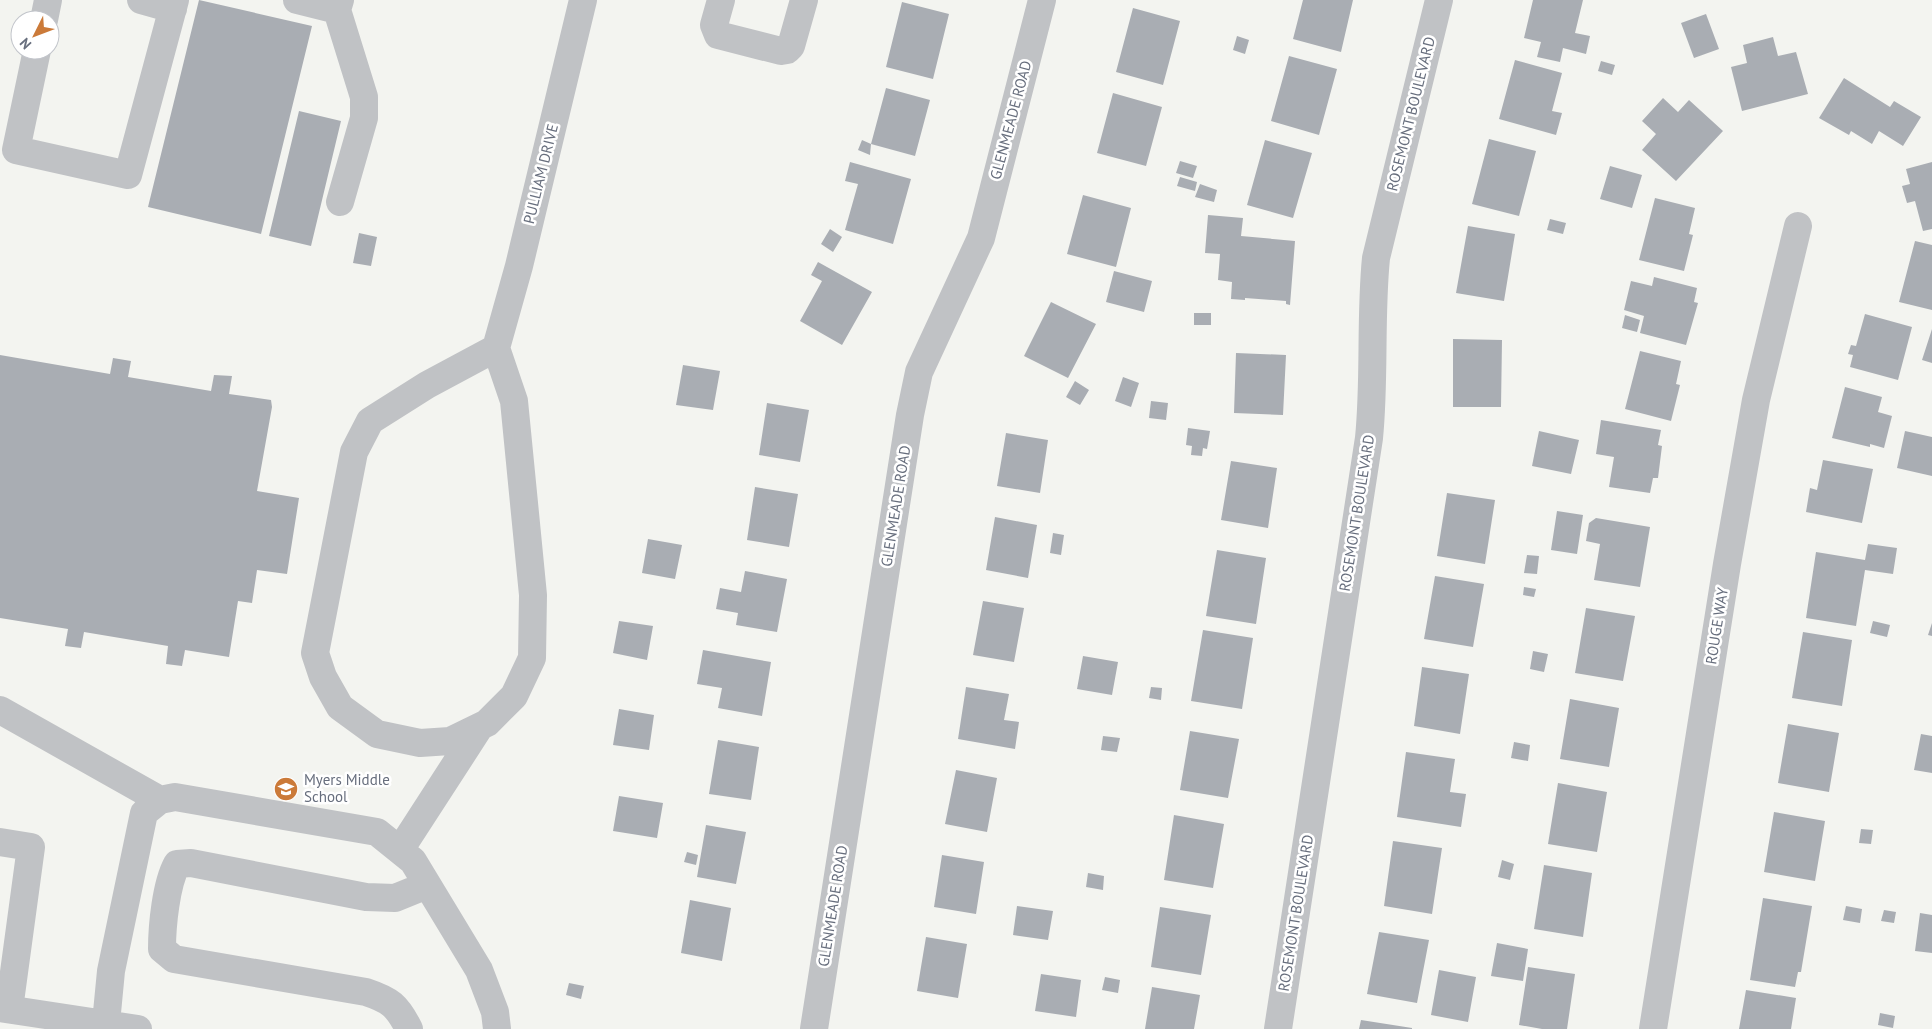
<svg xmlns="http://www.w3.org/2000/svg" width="1932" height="1029" font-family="'PT Sans',sans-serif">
	<rect width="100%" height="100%" fill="#f3f4f0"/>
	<path fill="#a9adb3" d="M199 0 312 26 261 234 148 207Z
		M1303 0H1353L1341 52 1293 39Z
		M1533 0H1583L1575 33 1590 36 1586 54 1563 48 1560 62 1537 57 1541 42 1524 38Z
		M902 2 949 14 933 79 886 67Z
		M1133 8 1180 21 1163 85 1116 72Z
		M1706 14 1719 49 1694 58 1681 23Z
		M1237 36 1249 40 1245 54 1233 50Z
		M1773 37 1778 56 1796 52 1808 94 1742 111 1731 67 1747 63 1743 45Z
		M1289 56 1337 69 1319 135 1271 121Z
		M1515 60 1562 73 1552 111 1562 113 1556 135 1499 119Z
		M1601 61 1615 65 1612 75 1598 71Z
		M1844 78 1890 107 1894 101 1921 117 1903 146 1879 131 1872 144 1851 131 1849 135 1819 118Z
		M886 88 930 100 915 156 871 144Z
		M1113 93 1162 107 1146 166 1097 153Z
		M1663 98 1678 112 1689 100 1723 131 1676 181 1642 150 1656 134 1642 121Z
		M299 111 341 121 311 246 269 236Z
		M1489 139 1536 151 1519 216 1472 204Z
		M862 140 871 144 870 155 858 150Z
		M1265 140 1312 153 1293 218 1247 205Z
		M1180 161 1197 166 1193 178 1176 173Z
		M850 162 911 179 893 244 845 230 858 184 845 181Z
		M1932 162V229L1923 231 1915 201 1907 203 1902 186 1910 184 1906 169Z
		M1610 166 1642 175 1632 208 1600 199Z
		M1180 177 1197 182 1195 191 1177 186Z
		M1200 184 1217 190 1214 202 1195 197Z
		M1083 195 1131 208 1116 267 1067 254Z
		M1655 198 1695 208 1689 234 1693 235 1684 271 1639 260Z
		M1208 215 1243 218 1241 236 1295 241 1290 305 1286 304V301L1245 298V300L1231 299 1232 282 1218 280 1220 254 1205 253Z
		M1550 219 1566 223 1563 234 1547 230Z
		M1468 226 1515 234 1504 301 1456 293Z
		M830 229 842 237 833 252 821 244Z
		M359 233 377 237 371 266 353 263Z
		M1915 241 1932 245V310L1899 302Z
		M818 262 872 292 842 345 800 321 822 281 811 275Z
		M1114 271 1152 281 1144 312 1106 302Z
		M1654 277 1697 288 1694 302 1698 303 1686 345 1640 333 1644 316 1624 310 1631 281 1652 286Z
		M1051 302 1096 324 1068 378 1024 356Z
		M1194 313H1211V325H1194Z
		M1865 314 1912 327 1898 380 1850 367 1853 355 1848 354 1851 345 1856 346Z
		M1625 315 1640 320 1637 332 1622 328Z
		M1932 329V363L1922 360Z
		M1453 339 1502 340 1501 407H1453Z
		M1640 351 1681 361 1676 384 1680 385 1671 421 1625 409Z
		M1236 353 1286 355 1283 415 1234 413Z
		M0 355 110 374 113 358 131 361 128 377 211 391 214 375 232 376 229 394 271 400 272 407 257 491 299 498 287 574 257 570 252 603 238 601 229 657 185 650 182 666 166 664 168 646 84 632 81 648 65 646 68 629 0 618Z
		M683 365 720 371 713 410 676 405Z
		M1123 377 1139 383 1131 407 1115 401Z
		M1075 381 1089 390 1080 405 1066 397Z
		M1845 387 1882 397 1878 412 1892 416 1884 448 1870 444V447L1832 438Z
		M1151 401 1168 403 1166 420 1149 418Z
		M767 403 809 410 800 462 759 455Z
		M1601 420 1661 430 1658 445 1662 446 1658 478H1653L1650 493 1609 487 1614 457 1596 454Z
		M1188 428 1210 431 1207 449 1203 448 1202 456 1191 455 1192 446 1186 445Z
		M1539 431 1579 440 1571 474 1532 466Z
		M1905 431 1932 437V476L1897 468Z
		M1006 433 1048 440 1040 493 997 486Z
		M1823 460 1873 469 1862 523 1806 512 1810 488 1817 490Z
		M1231 461 1277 468 1268 528 1221 520Z
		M755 487 798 494 789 547 747 540Z
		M1447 493 1495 500 1485 564 1437 556Z
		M1557 511 1583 515 1577 554 1551 550Z
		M995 517 1037 525 1028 578 986 570Z
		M1596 518 1650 527 1640 587 1594 580 1600 544 1586 541 1589 523Z
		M1053 533 1064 535 1061 555 1050 553Z
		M648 539 682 545 675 579 642 573Z
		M1868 544 1897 548 1893 574 1865 570 1856 626 1806 618 1816 552 1865 560Z
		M1217 550 1266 558 1256 624 1206 616Z
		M1527 555 1539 556 1537 574 1524 573Z
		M745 571 787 579 777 632 736 625 738 613 716 609 720 588 741 592Z
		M1435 576 1484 584 1473 647 1424 639Z
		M1524 587 1536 589 1534 597 1523 595Z
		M983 601 1024 608 1014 662 973 655Z
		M1586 608 1635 616 1623 681 1575 673Z
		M619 621 653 626 647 660 613 653Z
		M1873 621 1890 625 1887 637 1870 633Z
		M1932 623V636L1928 635Z
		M1203 630 1253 638 1242 709 1191 701Z
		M1803 632 1852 640 1842 706 1792 698Z
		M703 650 771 662 762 716 718 708 722 688 697 684Z
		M1533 651 1548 654 1544 672 1530 669Z
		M1083 656 1118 662 1112 695 1077 689Z
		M1422 667 1469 674 1460 734 1414 726Z
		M966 687 1009 694 1004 720 1019 722 1015 749 958 739Z
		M1151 687 1162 688 1161 700 1149 698Z
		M1570 699 1619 708 1609 767 1560 759Z
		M619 709 654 715 649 750 613 745Z
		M1788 724 1839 733 1829 792 1778 783Z
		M1190 731 1239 739 1228 798 1180 790Z
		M1921 734 1932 736V773L1914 770Z
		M1103 736 1120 738 1117 752 1101 750Z
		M718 740 759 747 751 800 709 794Z
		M1514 742 1530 745 1528 761 1511 758Z
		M1406 752 1455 759 1450 792 1466 794 1461 827 1397 817Z
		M956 770 997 778 987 832 945 824Z
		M1558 783 1607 792 1597 852 1548 844Z
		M619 796 663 803 657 838 613 831Z
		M1774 812 1825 821 1815 881 1764 872Z
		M1174 815 1224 824 1213 888 1164 880Z
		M706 825 746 832 736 884 697 877Z
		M1861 829 1873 830 1871 844 1859 843Z
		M1393 841 1442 848 1432 914 1384 906Z
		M687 852 698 855 696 865 684 862Z
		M942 855 984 862 976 914 934 907Z
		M1502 860 1514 864 1510 880 1498 877Z
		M1544 865 1592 873 1583 937 1534 929Z
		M1088 873 1104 876 1103 890 1086 887Z
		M1763 898 1812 906 1801 972H1798L1795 987 1750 980Z
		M690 900 731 908 722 961 681 953Z
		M1017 906 1053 911 1048 940 1013 935Z
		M1846 906 1862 909 1860 923 1843 920Z
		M1160 907 1211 915 1201 975 1151 967Z
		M1884 910 1896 912 1894 923 1881 921Z
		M1920 913 1932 915V953L1915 951Z
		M1379 932 1429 940 1417 1003 1367 994Z
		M926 937 967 944 958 998 917 991Z
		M1497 943 1528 949 1523 981 1491 976Z
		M1528 967 1575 974 1567 1029H1542L1519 1025Z
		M1439 970 1476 977 1468 1022 1431 1015Z
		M1041 974 1081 980 1076 1017 1035 1011Z
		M1105 977 1120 980 1118 993 1102 990Z
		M569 983 584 986 581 999 566 995Z
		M1152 987 1200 995 1194 1029H1145Z
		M1746 990 1796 998 1791 1029H1739Z
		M1880 1013 1895 1016 1893 1028 1878 1025Z
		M1361 1020 1412 1028V1029H1359Z"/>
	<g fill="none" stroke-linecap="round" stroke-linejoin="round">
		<path stroke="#c0c2c5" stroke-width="28" d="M141 0 173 9
			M297 0 337 10 340 0
			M721 0 714 25 718 35 781 51 787 50 791 46 804 0
			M337 10 364 97V118L340 202
			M44 20 48 0
			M37 50 16 150 128 175 175 0
			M496 348 514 401 533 595 532 658 514 696 487 723 450 741 420 743 377 734 340 707 323 677 315 653 354 452 370 421 427 385Z
			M496 348 519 266 583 0
			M0 710 160 800
			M0 842 31 847 9 1009
			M400 850 479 728
			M0 1008 138 1029
			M106 1023 111 971 144 813 160 800 175 797 377 832 413 861 479 970 495 1012 497 1029
			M409 1029C397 1005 390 1000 366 992L174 959 162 949C162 926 166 884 177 864L191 863 366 897 395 898 427 885
			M814 1029 910 415 919 372 981 238 1042 0
			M1278 1029 1369 438C1375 378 1370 318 1376 258L1439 0
			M1653 1029 1727 564 1756 400 1798 226"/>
	</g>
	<defs>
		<g id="school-disc" transform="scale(1.25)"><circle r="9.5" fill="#cb7a39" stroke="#fff"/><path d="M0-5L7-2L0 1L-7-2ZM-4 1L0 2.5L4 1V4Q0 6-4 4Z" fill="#fff"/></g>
	</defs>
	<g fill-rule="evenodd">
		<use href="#school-disc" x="286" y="789"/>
	</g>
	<g text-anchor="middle" stroke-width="5" stroke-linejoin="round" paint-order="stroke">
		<g font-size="15" fill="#676e7d" stroke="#fff">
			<text transform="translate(1411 114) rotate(-76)" y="5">ROSEMONT BOULEVARD</text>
			<text transform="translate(1011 120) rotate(-75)" y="5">GLENMEADE ROAD</text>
			<text transform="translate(541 174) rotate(-76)" y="5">PULLIAM DRIVE</text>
			<text transform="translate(896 506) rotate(-81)" y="5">GLENMEADE ROAD</text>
			<text transform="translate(1357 513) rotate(-81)" y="5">ROSEMONT BOULEVARD</text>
			<text transform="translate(1717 626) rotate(-81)" y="5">ROUGE WAY</text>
			<text transform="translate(833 906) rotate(-81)" y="5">GLENMEADE ROAD</text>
			<text transform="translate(1296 913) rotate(-81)" y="5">ROSEMONT BOULEVARD</text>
		</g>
		<g font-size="15" fill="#676e7d" stroke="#fff" text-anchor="start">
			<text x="304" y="785">Myers Middle<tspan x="304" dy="17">School</tspan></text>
		</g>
	</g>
	<g transform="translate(35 35) rotate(228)"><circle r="24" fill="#ffffff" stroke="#c2c5cb"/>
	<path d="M0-4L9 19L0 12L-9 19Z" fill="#cb7a39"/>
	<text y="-8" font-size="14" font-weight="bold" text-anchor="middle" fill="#676e7d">N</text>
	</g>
</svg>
